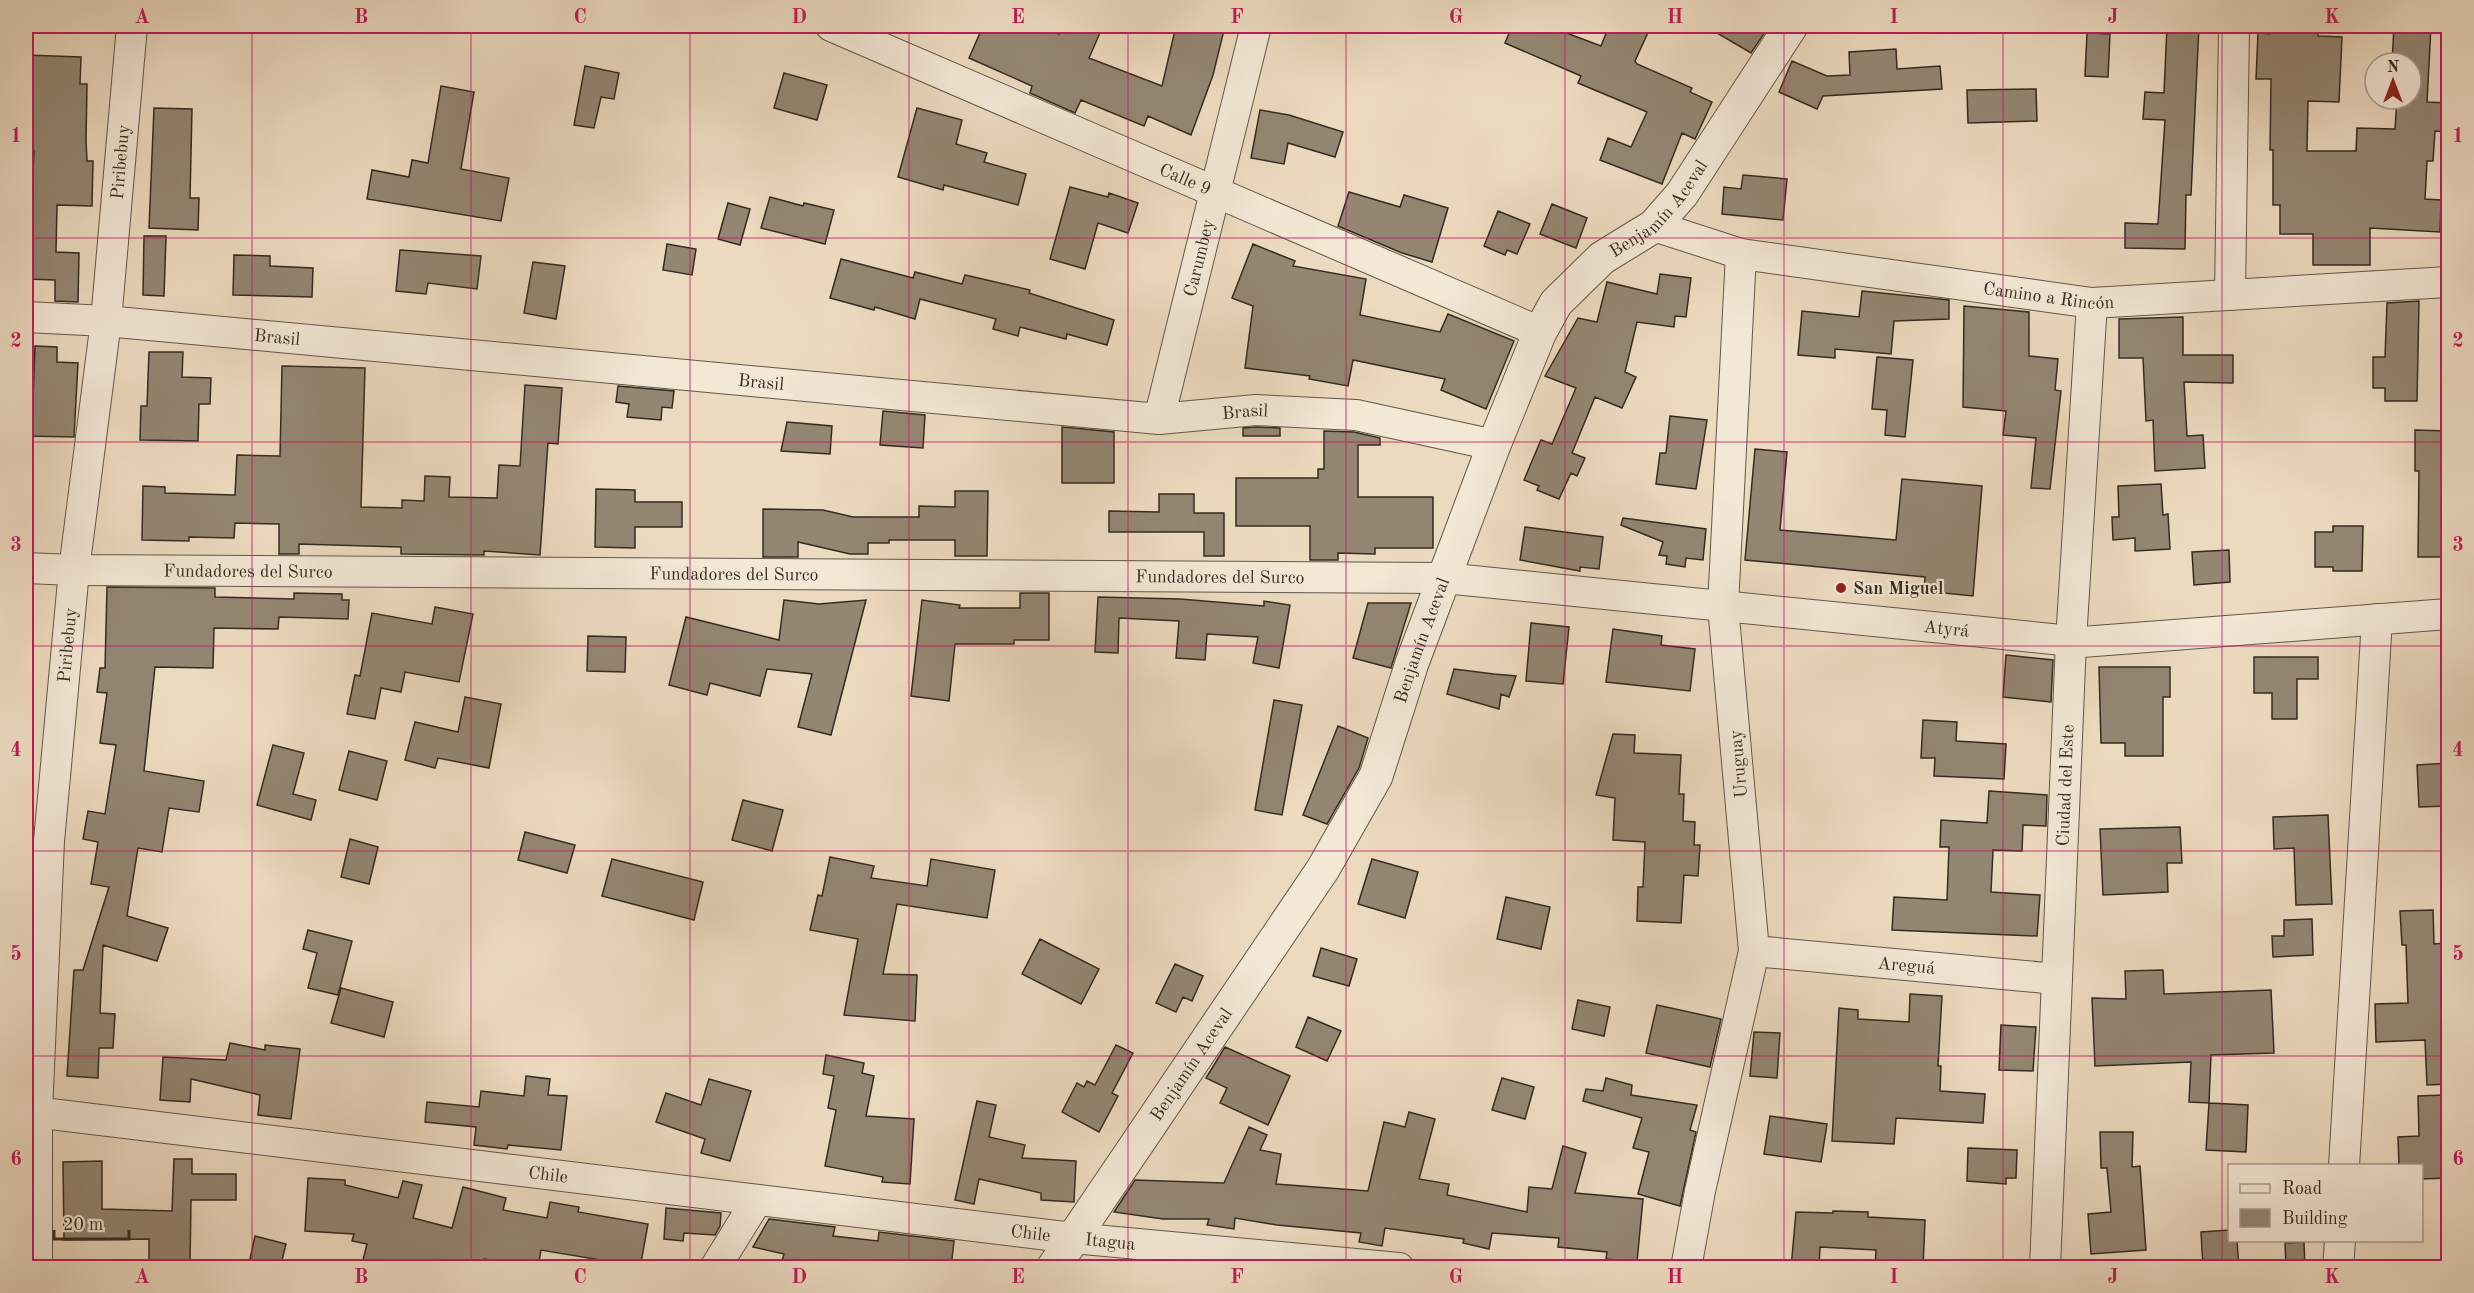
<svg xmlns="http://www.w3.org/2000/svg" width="2474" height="1293" font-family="'Old Standard TT',serif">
	<rect width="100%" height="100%" fill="#ecdac0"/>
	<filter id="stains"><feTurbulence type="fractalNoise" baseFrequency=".00333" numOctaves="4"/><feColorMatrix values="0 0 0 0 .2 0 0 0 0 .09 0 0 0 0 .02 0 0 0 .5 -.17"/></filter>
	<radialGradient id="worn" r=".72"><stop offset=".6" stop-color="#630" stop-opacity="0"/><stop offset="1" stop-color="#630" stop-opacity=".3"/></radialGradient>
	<path fill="#948673" stroke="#342b20" stroke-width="1.5" d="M983 26H1040L1059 34 1063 26H1103L1089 58 1162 86 1176 26H1225L1213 75 1191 135 1148 116 1144 126 1081 100 1075 113 1030 93 1032 86 969 58Z
		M1512 26H1548L1601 46 1609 26H1651L1635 61 1637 64 1692 88 1690 92 1712 102 1695 139 1682 133 1662 184 1600 160 1608 138 1631 147 1647 112 1578 83 1581 76 1505 43Z
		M1705 26H1769L1751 53Z
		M2167 26H2199L2191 195H2186L2185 249 2125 248V223L2158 224 2165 120 2143 119 2145 92 2164 93Z
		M2270 26H2318V36L2342 37 2339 102 2308 101 2307 151H2356L2357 128 2395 129 2397 99H2411V63H2392L2394 26H2431L2427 102 2448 103 2447 132 2435 131 2433 161H2427L2425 199 2441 200 2440 232 2370 228V265H2313V234H2280V205H2273V150H2270L2271 79H2256L2258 33 2270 34Z
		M2087 33 2110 34 2108 77 2085 76Z
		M1896 49 1897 69 1940 66 1942 89 1823 96 1817 109 1779 92 1792 61 1827 76 1850 75 1849 52Z
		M26 55 81 57 80 84H87L86 140 87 161H93L92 206 57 205 56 252 79 253 78 302 55 301V280L28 279 34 151H26Z
		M585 66 619 73 614 99 601 97 594 128 574 125Z
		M784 73 827 85 817 120 774 108Z
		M441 86 474 92 461 169 509 178 501 221 367 199 372 170 409 177 412 160 428 163Z
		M2036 89 2037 121 1968 123 1967 90Z
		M154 108 192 109 190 198H199L198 230 149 228Z
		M917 108 962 120 956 144 987 153 984 162 1026 174 1018 205 944 185 943 190 898 177Z
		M1260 110 1289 115 1343 132 1335 157 1288 143 1284 164 1251 158Z
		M1743 175 1787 179 1783 220 1722 214 1724 187 1741 189Z
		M1070 187 1108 197 1109 193 1138 203 1128 233 1098 223 1085 269 1050 259Z
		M1349 192 1400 207 1404 195 1448 208 1432 262 1402 253 1338 226Z
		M770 197 803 206 804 203 834 210 825 244 761 228Z
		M728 203 750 209 740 245 718 239Z
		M1552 204 1587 218 1576 248 1540 234Z
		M1498 211 1530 224 1517 254 1507 250 1505 255 1484 246Z
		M144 236H166L164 296 143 295Z
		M667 244 696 249 692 275 663 270Z
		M1253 244 1295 261 1293 266 1366 279 1360 315 1440 332 1448 314 1514 341 1486 409 1441 390 1445 379 1353 360 1348 386 1309 379 1310 376 1245 368 1253 306 1232 298Z
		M400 250 481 256 477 289 428 283 426 294 396 291Z
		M234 255 270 256V266L313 268 312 297 233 295Z
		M841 259 913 278 915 272 962 284 965 275 1030 290 1029 293 1114 320 1107 345 1067 334 1066 339 1020 327 1018 336 993 329 996 319 920 299 915 319 875 307 874 310 830 298Z
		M533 262 565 266 556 319 524 313Z
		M1660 274 1691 278 1686 317 1675 316 1674 327 1637 322 1625 372 1636 377 1622 408 1595 397 1572 453 1585 458 1577 476 1571 473 1559 499 1537 490 1539 486 1524 480 1541 440 1552 444 1576 388 1545 376 1578 318 1597 322 1607 282 1657 294Z
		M1862 291 1949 300V319L1894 321 1891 354 1835 349V358L1798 355 1802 311 1859 317Z
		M2419 301 2417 401H2385V388H2373V357H2385L2387 303Z
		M1964 306 2029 312V356L2058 359 2055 390 2061 391 2050 489 2031 488 2036 438 2003 435 2006 411 1963 407Z
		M2183 317V355H2233V383L2184 382 2187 436 2203 435 2205 468 2155 471 2153 420 2146 421 2143 358H2119V319Z
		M35 346 57 347V362L78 363 74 437 26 436V400H33Z
		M149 352H183L182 377 211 378 210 404H199L198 441 140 440 141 406H147Z
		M1877 357 1913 360 1905 437 1885 435 1887 410 1872 409Z
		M282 366 365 368 361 507 402 508V500L424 501 425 476 450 477 449 497 497 498 499 465 520 466 525 385 562 388 558 444 548 443 540 555 484 551V555L401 554V547L299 544V554H279V524L235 523 234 538 189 537V541L142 540 143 486 165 487V493L235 495 237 455 280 456Z
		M618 386 674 391 672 408 662 407 661 420 627 417 629 404 616 402Z
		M883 411 925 415 923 448 880 445Z
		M1670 416 1707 420 1696 489 1656 484 1660 453H1666Z
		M787 422 832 426 830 454 781 451Z
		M1062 427 1114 432V483H1062Z
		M1256 427 1280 428V436H1243V428Z
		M2415 430 2448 431V557H2418L2419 471H2415Z
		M1324 431 1354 432 1380 438V445H1358V497H1433V548H1375V554L1338 553V560H1310V526H1236V478H1318V469H1324Z
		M1755 449 1787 452 1780 530 1896 540 1902 479 1982 486 1973 596 1924 591 1925 577 1745 560Z
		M2161 484 2163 515 2168 514 2170 549 2135 551V538L2113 540 2112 517H2119L2118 486Z
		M596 489 635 490V502H682V527H635V548L595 547Z
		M955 491H988L987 556H955V540H889V543H868V554H850L798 542V557H763V509L823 510 853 517H919V506L955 507Z
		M1159 494H1194V513H1224V556H1204V532H1109V511L1159 512Z
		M1623 518 1706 529 1703 560 1686 558 1685 567 1666 564 1667 556 1659 555 1663 542 1621 525Z
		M2333 526H2363L2362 571H2333V567H2315V532H2333Z
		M1525 527 1603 537 1599 569 1580 567V571L1520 560Z
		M2229 550 2230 582 2194 585 2192 552Z
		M107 587 215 588V597L294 599V593L342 594V600H349L348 619 279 617 278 629 214 628 213 668 155 667 144 771 204 781 199 812 169 808 162 852 138 848 127 916 168 928 157 961 103 945 100 1013 115 1014 113 1048H99L98 1078 67 1076 74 970H83L109 887 91 884 98 842 83 839 88 811 105 814 116 745 100 743 107 693 97 692 100 668H105Z
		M1020 593H1049V640H1014V644H955L949 701 911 696 922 600 960 605 959 608H1020Z
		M1098 597 1180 599 1264 606V601L1290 605 1279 668 1253 663 1258 637 1207 634 1205 660 1176 658 1179 621 1119 618 1118 653 1095 652Z
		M784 600 819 604 866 600 831 735 798 727 812 674 767 669 760 696 710 683 707 695 669 685 686 617 779 640Z
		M1368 603H1411L1391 668 1353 658Z
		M435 607 473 614 459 682 405 672 401 692 381 688 375 719 347 714 355 675 360 676 372 613 432 624Z
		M1531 623 1569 627 1563 684 1526 681Z
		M1613 629 1662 636 1661 645 1695 649 1690 691 1606 682Z
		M588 636 626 637 625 672 587 671Z
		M2006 655 2053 660 2051 702 2003 697Z
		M2254 657H2318V679H2297V719H2272V693H2254Z
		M2099 667H2170V697H2163V756H2125V743H2101Z
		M1454 669 1494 674 1516 676 1509 697 1501 694 1499 709 1447 694Z
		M465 697 501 704 489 768 438 758 435 768 405 760 415 722 458 732Z
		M1274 700 1302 705 1282 815 1255 810Z
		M1923 720 1957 722 1956 741 2006 744 2004 779 1934 776 1935 758H1921Z
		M1338 726 1368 738 1359 768 1327 824 1303 815Z
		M1613 734 1635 735 1634 753 1681 755 1679 794H1684L1683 821 1695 822 1694 845H1700L1698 876 1684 875 1681 923 1637 921 1638 887H1643L1645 842 1613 840 1615 798 1596 795Z
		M273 745 304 753 293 794 316 800 311 820 257 805Z
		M349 751 387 761 377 800 339 790Z
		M2448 763V806L2419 807 2417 765Z
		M1989 791 2047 795 2046 826 2023 825 2022 851 1993 850 1991 892 2040 895 2037 936 1892 930 1894 897 1947 900 1949 847H1940L1941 820 1987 823Z
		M743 800 783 810 772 851 732 840Z
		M2328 815 2332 904 2296 905 2294 848 2274 849 2273 817Z
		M2180 827 2182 863H2167L2168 892 2103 895 2100 829Z
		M525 832 575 845 567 873 518 860Z
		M350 839 378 847 369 884 341 877Z
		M830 857 874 866 871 878 927 886 931 859 995 870 987 918 897 904 883 974 917 975 915 1021 844 1015 858 939 810 930 818 895 822 896Z
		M612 859 703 882 694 920 602 896Z
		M1372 859 1418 872 1405 918 1358 904Z
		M1506 897 1550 907 1541 949 1497 939Z
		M2433 910 2434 944 2448 943V987L2445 988 2446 998 2443 999 2445 1045H2448V1084L2427 1085 2425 1040 2376 1042 2375 1004 2408 1003 2406 945H2402L2400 911Z
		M2312 919 2313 955 2273 957 2272 936H2284V920Z
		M308 930 352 941 338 995 308 988 317 953 303 949Z
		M1040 939 1099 969 1081 1004 1022 974Z
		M1321 948 1357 959 1349 986 1313 976Z
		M1175 964 1203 976 1192 1001 1183 997 1176 1012 1156 1003Z
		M2163 970 2164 994 2271 990 2274 1053 2211 1055 2209 1103 2189 1102 2191 1062 2095 1066 2092 998 2126 999 2125 971Z
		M341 988 393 1002 384 1037 331 1023Z
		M1910 994 1942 996 1938 1066H1941L1940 1091 1985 1094 1983 1123 1896 1118 1894 1144 1832 1141 1839 1008 1858 1010V1019L1909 1022Z
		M1578 1000 1610 1007 1604 1036 1572 1029Z
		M1657 1005 1721 1019 1710 1067 1646 1053Z
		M1308 1017 1341 1031 1327 1061 1296 1047Z
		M2001 1025 2036 1027 2033 1071 1999 1070Z
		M1754 1032 1780 1033 1777 1078 1750 1076Z
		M230 1043 265 1050V1045L300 1049 291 1119 258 1115 260 1095 191 1079 190 1102 160 1100 163 1057 226 1060Z
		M1116 1045 1133 1053 1112 1093 1118 1096 1099 1132 1062 1112 1077 1083 1084 1087 1087 1081 1095 1085Z
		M1225 1047 1290 1076 1268 1125 1220 1103 1227 1088 1206 1078Z
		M826 1055 864 1063 862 1073 874 1076 866 1116 914 1119 910 1184 882 1182 883 1177 825 1166 836 1110 828 1108 834 1076 823 1074Z
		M526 1076 550 1079 548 1095 567 1096 561 1150 508 1145 507 1149 474 1145 476 1127 425 1122 427 1102 479 1107 481 1091 524 1096Z
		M1502 1078 1534 1087 1525 1119 1492 1110Z
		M1606 1078 1632 1085 1631 1095 1697 1105 1690 1130 1696 1132 1680 1206 1638 1194 1649 1152 1633 1148 1642 1118 1583 1101 1586 1089 1603 1091Z
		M709 1079 751 1091 730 1161 701 1153 705 1139 656 1122 666 1093 701 1105Z
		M2444 1095 2448 1178 2421 1179V1166H2399L2398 1137 2419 1136 2418 1096Z
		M977 1101 996 1105 989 1137 1025 1145 1022 1158 1076 1161 1074 1202 1041 1200V1193L979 1179 974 1204 955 1200Z
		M2209 1103 2248 1105 2246 1152 2206 1150Z
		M1409 1112 1435 1119 1419 1179 1449 1184 1447 1195 1527 1212 1529 1187 1552 1189 1563 1146 1586 1153 1575 1193 1643 1199 1637 1262 1606 1259 1607 1252 1558 1247 1559 1238 1492 1233 1489 1249 1463 1243 1464 1239 1385 1228 1382 1246 1359 1242 1361 1233 1277 1225 1235 1218 1234 1229 1207 1225 1209 1219H1163L1114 1212 1135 1180 1224 1183 1249 1127 1267 1135 1260 1150 1281 1154 1276 1184 1368 1191 1384 1122 1405 1127Z
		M1770 1116 1827 1124 1821 1162 1764 1154Z
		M2100 1132H2133L2132 1167 2140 1166 2146 1250 2091 1254 2088 1214 2111 1212 2107 1168H2101Z
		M1968 1148 2017 1150 2016 1178H2006V1184L1967 1181Z
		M174 1159H192V1174H236V1200H191L190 1264H149V1239L64 1240 63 1162 102 1161V1209L172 1211Z
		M308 1178 345 1180V1185L398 1198 403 1181 422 1185 413 1218 452 1228 463 1187 506 1198 503 1210 547 1218 550 1202 579 1207 578 1212 648 1224 640 1268H600L601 1260 541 1250 538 1268 484 1259 482 1268H361L367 1244 352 1241 354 1234 305 1231Z
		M666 1208 721 1213 720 1226 715 1235 684 1233 683 1241 664 1239Z
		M1833 1211 1868 1212V1217L1925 1220 1923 1268H1875L1876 1250 1820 1247 1819 1268H1791L1796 1212 1833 1213Z
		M769 1219 835 1227 833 1236 878 1241 879 1232 954 1241 951 1268H780L784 1254 753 1247Z
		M2229 1230V1240H2237L2239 1268H2203L2201 1232Z
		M255 1236 286 1244 280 1268H248Z
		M2304 1242 2305 1268H2286L2285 1243Z"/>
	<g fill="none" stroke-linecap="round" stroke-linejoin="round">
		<g stroke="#625748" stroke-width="32">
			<g id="minor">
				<path id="s1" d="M831 26 1540 332"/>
				<path id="s2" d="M1654 226 1741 254 2092 303 2448 282"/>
				<path d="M2230 295 2234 26"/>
				<path id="s3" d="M26 317 106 321 1159 419 1256 410 1356 415 1494 445"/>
				<path id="s4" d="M1159 419 1256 26"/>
				<path id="s5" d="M26 568 74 570 1444 578 2082 642 2448 614"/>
				<path id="s6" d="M1754 951 2057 979"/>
				<path id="s7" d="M26 1111 1073 1238 1399 1268"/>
				<path d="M2344 1166 2377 619"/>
				<path id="s8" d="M37 1268V1112L49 841 74 570 106 321 132 26"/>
				<path d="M715 1268 757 1200"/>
				<path d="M1686 1268 1700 1191 1754 951 1723 606 1741 254"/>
				<path id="s9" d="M2045 1268 2071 641 2092 303"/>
				<path d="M2338 1268 2340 1240"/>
			</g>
		</g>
		<g stroke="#625748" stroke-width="35">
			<g id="tertiary">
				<path id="s10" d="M1053 1268 1323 869 1376 776 1412 663 1494 445 1540 332 1556 303 1602 258 1654 226 1682 194 1791 26"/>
			</g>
		</g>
		<use href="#minor" stroke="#f3e7d6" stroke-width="30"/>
		<use href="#tertiary" stroke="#f3e7d6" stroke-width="33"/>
	</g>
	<path fill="none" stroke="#c2185b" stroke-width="1.5" stroke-opacity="0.55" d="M252 26V1268M471 26V1268M690 26V1268M909 26V1268M1128 26V1268M1346 26V1268M1565 26V1268M1784 26V1268M2003 26V1268M2222 26V1268M26 238H2448M26 442H2448M26 646H2448M26 851H2448M26 1056H2448"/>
	<circle fill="#8f2418" stroke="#f3e7d6" stroke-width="2" cx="1841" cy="588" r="6"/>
	<g text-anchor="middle" stroke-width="4.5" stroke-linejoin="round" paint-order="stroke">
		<g font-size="18" fill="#342b20" stroke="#f3e7d6">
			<text dy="6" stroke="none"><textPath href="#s8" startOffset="1110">Piribebuy</textPath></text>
			<text dy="6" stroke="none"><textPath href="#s1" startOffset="386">Calle 9</textPath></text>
			<text dy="6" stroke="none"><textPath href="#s10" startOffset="1236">Benjamín Aceval</textPath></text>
			<text dy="6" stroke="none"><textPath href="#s4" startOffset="166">Carumbey</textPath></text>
			<text dy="6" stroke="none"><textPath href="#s2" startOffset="402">Camino a Rincón</textPath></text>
			<text dy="6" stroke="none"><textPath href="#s3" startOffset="252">Brasil</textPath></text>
			<text dy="6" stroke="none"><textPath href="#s3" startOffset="738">Brasil</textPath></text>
			<text dy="6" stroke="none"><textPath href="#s3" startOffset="1224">Brasil</textPath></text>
			<text dy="6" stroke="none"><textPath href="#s5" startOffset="222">Fundadores del Surco</textPath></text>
			<text dy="6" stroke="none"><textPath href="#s5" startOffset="708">Fundadores del Surco</textPath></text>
			<text dy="6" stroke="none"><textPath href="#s5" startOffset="1194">Fundadores del Surco</textPath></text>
			<text dy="6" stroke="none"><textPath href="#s5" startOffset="1923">Atyrá</textPath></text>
			<text dy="6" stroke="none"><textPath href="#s10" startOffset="732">Benjamín Aceval</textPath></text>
			<text dy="6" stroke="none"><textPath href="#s8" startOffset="624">Piribebuy</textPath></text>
			<text transform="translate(1738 764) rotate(-95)" y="6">Uruguay</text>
			<text dy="6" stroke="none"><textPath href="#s9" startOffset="483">Ciudad del Este</textPath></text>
			<text dy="6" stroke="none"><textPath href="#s6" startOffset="153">Areguá</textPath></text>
			<text dy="6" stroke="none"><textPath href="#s10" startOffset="246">Benjamín Aceval</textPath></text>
			<text dy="6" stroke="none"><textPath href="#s7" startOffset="526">Chile</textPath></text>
			<text dy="6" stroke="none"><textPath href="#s7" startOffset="1012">Chile</textPath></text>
			<text dy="6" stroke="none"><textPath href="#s7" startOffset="1092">Itagua</textPath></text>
		</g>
		<g font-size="18" font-weight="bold" fill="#342b20" stroke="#f3e7d6" text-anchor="start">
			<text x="1853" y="594">San Miguel</text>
		</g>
	</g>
	<rect width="2474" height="1293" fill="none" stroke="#ecdac0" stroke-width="66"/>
	<rect x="2228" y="1164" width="195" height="78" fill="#f3e7d6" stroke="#a79c8d" stroke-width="1.5"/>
	<rect x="2240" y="1184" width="30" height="9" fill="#f3e7d6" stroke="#a79c8d" stroke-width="1.5"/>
	<text x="2282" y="1194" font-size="18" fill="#342b20">Road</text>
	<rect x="2240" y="1209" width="30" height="18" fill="#948673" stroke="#a79c8d" stroke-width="1.5"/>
	<text x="2282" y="1224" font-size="18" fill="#342b20">Building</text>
	<g transform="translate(2393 81)"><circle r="28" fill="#f3e7d6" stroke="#a79c8d" stroke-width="1.5"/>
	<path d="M0-4.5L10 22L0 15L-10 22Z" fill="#8f2418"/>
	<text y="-9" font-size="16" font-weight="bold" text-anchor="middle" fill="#342b20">N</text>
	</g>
	<path d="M54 1230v9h75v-9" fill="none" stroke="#342b20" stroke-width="3"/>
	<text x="63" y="1230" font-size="18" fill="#342b20" stroke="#f3e7d6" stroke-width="4.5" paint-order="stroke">20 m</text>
	<rect x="33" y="33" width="2408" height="1227" fill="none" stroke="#c2185b" stroke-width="2"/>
	<g font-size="20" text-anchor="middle" font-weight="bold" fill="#c2185b">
		<text x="142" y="23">A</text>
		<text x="361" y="23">B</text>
		<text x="580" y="23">C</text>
		<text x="799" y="23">D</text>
		<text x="1018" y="23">E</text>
		<text x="1237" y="23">F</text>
		<text x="1456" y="23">G</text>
		<text x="1675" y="23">H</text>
		<text x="1894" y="23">I</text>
		<text x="2113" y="23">J</text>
		<text x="2332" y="23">K</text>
		<text x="16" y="142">1</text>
		<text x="2458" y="142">1</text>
		<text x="16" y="347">2</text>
		<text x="2458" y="347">2</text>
		<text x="16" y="551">3</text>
		<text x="2458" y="551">3</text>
		<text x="16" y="756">4</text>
		<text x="2458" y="756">4</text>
		<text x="16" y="960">5</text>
		<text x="2458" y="960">5</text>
		<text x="16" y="1165">6</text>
		<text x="2458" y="1165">6</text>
		<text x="142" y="1283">A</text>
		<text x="361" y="1283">B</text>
		<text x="580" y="1283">C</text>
		<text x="799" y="1283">D</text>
		<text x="1018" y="1283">E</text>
		<text x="1237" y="1283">F</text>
		<text x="1456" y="1283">G</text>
		<text x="1675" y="1283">H</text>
		<text x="1894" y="1283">I</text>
		<text x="2113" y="1283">J</text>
		<text x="2332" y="1283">K</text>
	</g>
	<rect width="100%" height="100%" filter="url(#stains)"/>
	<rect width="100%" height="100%" fill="url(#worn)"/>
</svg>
